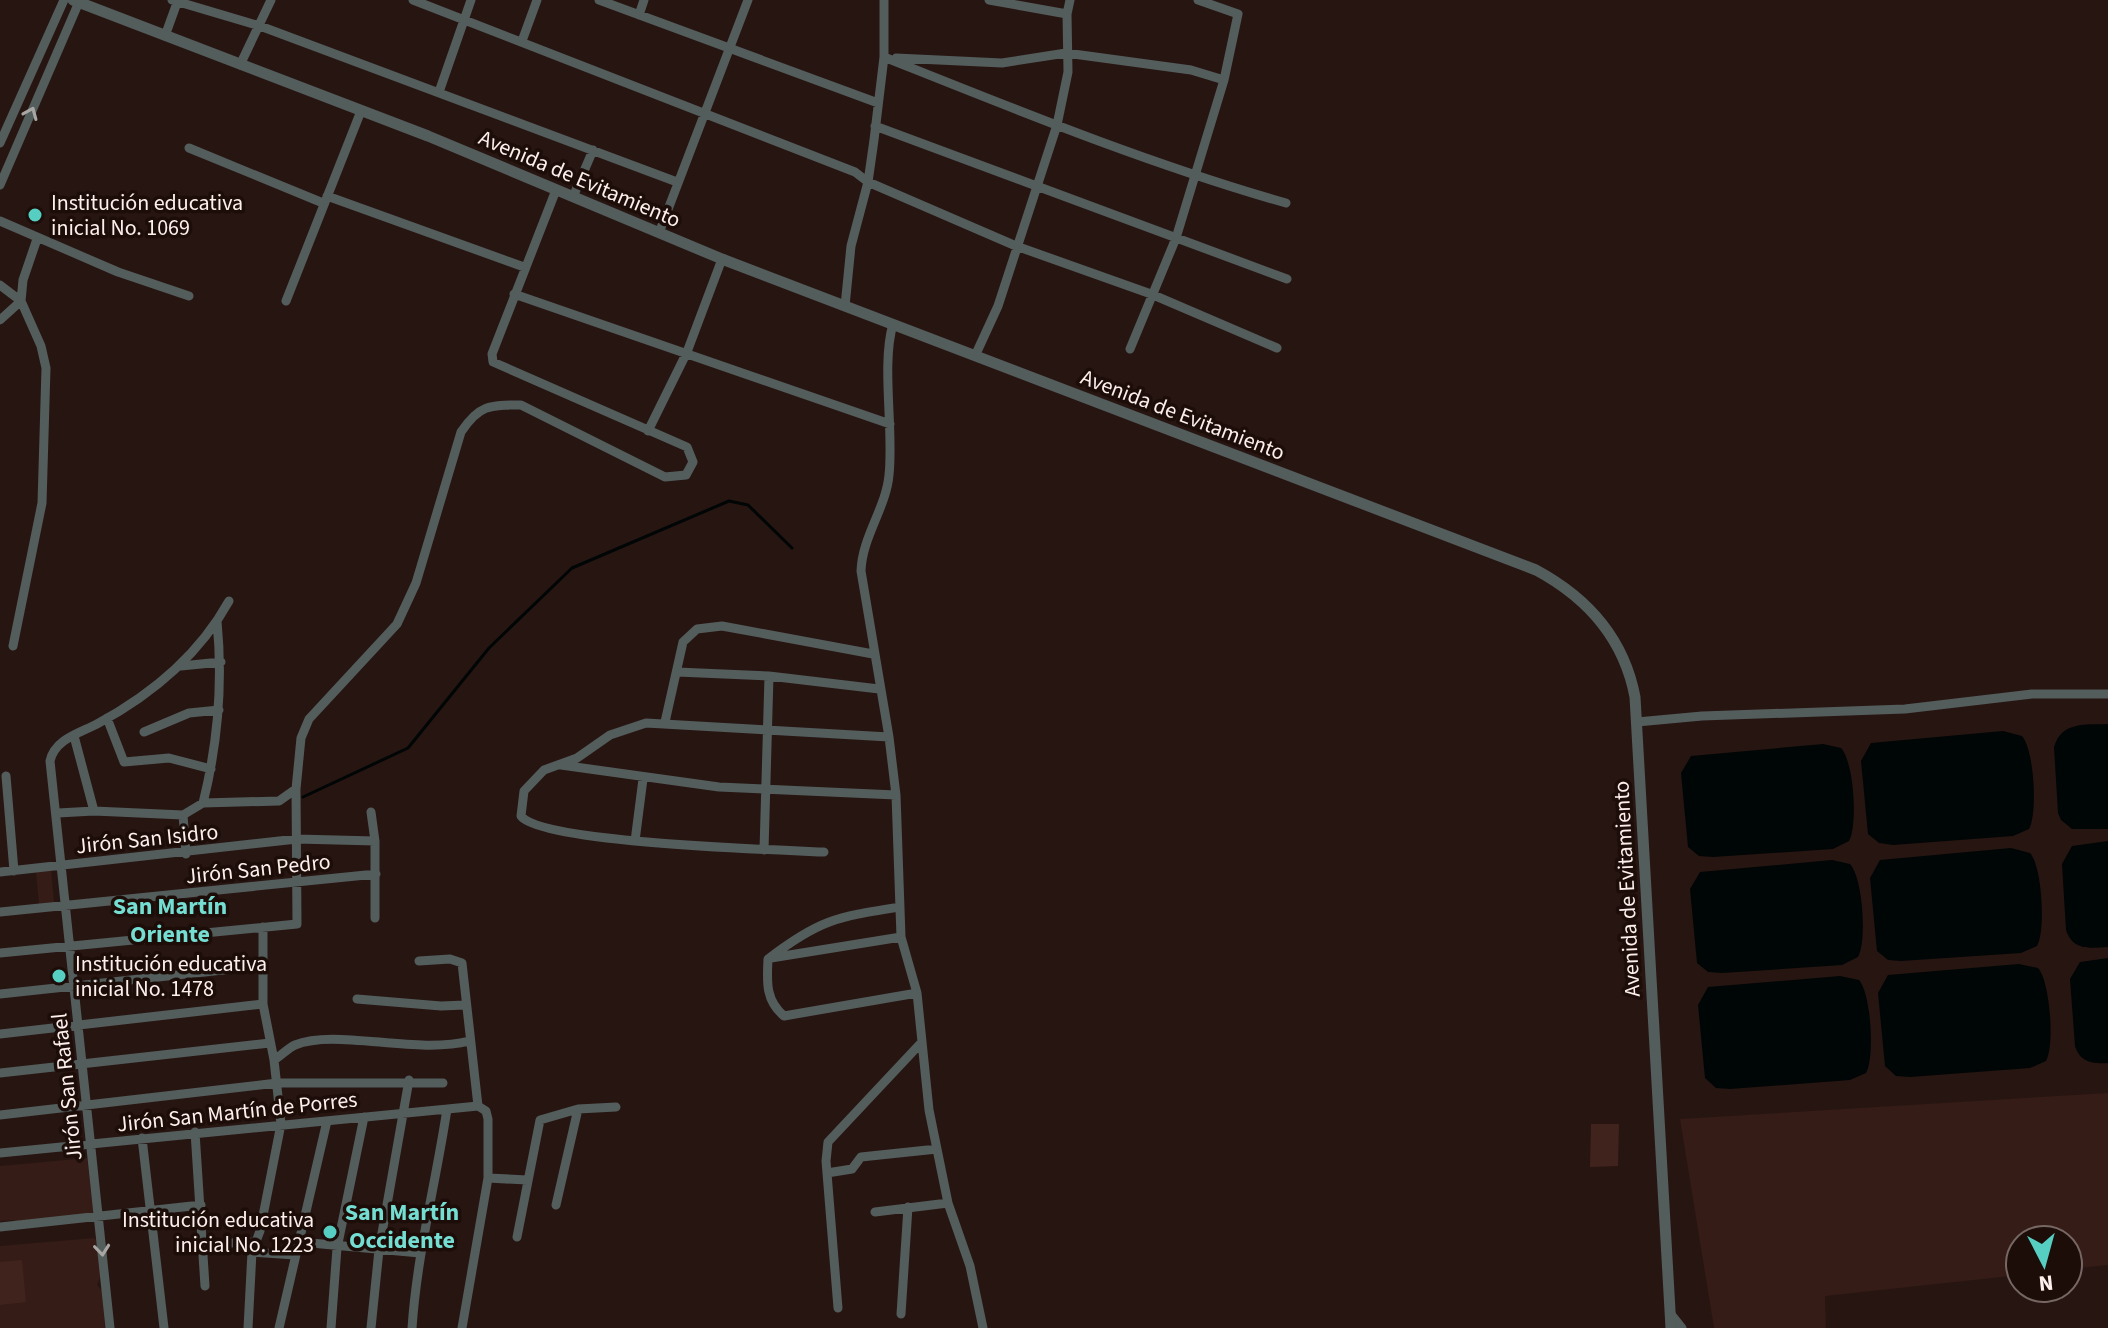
<svg xmlns="http://www.w3.org/2000/svg" width="2108" height="1328" font-family="'Source Sans 3',sans-serif">
	<rect width="100%" height="100%" fill="#271512"/>
	<path fill="#351c17" d="M51 870 54 902 39 904 36 872Z
		M2108 1093V1265L2068 1269V1240H2020V1275L1825 1296 1826 1328H1714L1680 1119Z
		M87 1158 94 1216 18 1223 13 1220 0 1221V1166Z
		M94 1238 97 1240 101 1275 97 1285 102 1291 105 1328H0V1246Z"/>
	<path fill="#40231d" d="M1591 1124H1619L1618 1166 1590 1167Z
		M22 1260 26 1302 0 1305V1262Z"/>
	<path fill="#000605" d="M2108 724V829H2072L2061 820 2058 813 2054 747C2062 721 2085 725 2108 724Z
		M2003 731 2022 736C2034 749 2038 813 2029 829L2013 836 1893 845 1879 843 1868 834 1861 761 1871 743Z
		M1823 744 1841 748C1854 762 1858 825 1849 841L1833 849 1713 857 1699 856 1688 847 1681 773 1691 756Z
		M2108 841V947C2090 948 2073 951 2066 930L2062 864 2072 846Z
		M2011 848 2030 853C2042 866 2046 930 2037 946L2021 953 1901 961 1888 960 1877 951 1870 878 1880 860Z
		M1832 860 1850 864C1863 878 1867 941 1858 957L1842 965 1722 973 1708 972 1697 963 1690 889 1700 872Z
		M2108 958V1063C2092 1064 2080 1062 2075 1046L2070 979 2080 962Z
		M2019 964 2038 968C2050 981 2055 1045 2046 1061L2030 1068 1910 1077 1896 1076 1885 1066 1878 993 1888 975Z
		M1840 976 1859 980C1871 993 1875 1057 1866 1073L1850 1080 1730 1089 1716 1088 1705 1078 1698 1005 1708 987Z"/>
	<g fill="none" stroke-linecap="round" stroke-linejoin="round">
		<path stroke="#000605" stroke-width="3" d="M303 797 408 748 489 648 572 568 729 501 748 505 792 548"/>
		<path stroke="#535d5c" stroke-width="9" d="M172 0 260 26 677 182
			M413 0 855 172 868 182 1016 246 1151 294 1277 348
			M599 0 878 103
			M989 0 1067 14
			M639 15 644 0
			M165 36 178 0
			M522 41 537 0
			M884 57C1017 110 1149 164 1286 203
			M896 58 1002 63 1066 53 1191 70 1224 80
			M240 65 271 0
			M439 92 471 0
			M875 126 1287 279
			M0 143 64 0
			M189 148 323 203
			M0 185 79 2
			M327 196 524 267
			M573 197 593 150
			M0 221 118 272 189 296
			M659 233 748 0
			M0 285 21 301 0 320
			M514 294 890 424
			M286 301 361 111
			M845 306 851 246 868 182 874 140 884 57V0
			M893 324C881 365 894 430 889 475 886 508 862 537 861 571L889 737 896 795 901 937 917 993 929 1110 948 1203 970 1266 983 1328
			M1130 349 1176 238 1224 80 1238 14 1198 0
			M975 356 998 306 1057 125 1068 72 1067 14 1070 0
			M648 431 687 352 722 259
			M13 646 42 503 46 368 41 346 21 301 23 280 37 239
			M181 666 221 662
			M677 672 769 676 879 689
			M107 718 124 762 169 758 211 769
			M665 722 683 642 697 629 722 626 873 654
			M1637 722 1702 716 1905 709 2032 694H2108
			M144 732 189 713 219 710
			M74 736 94 811
			M561 765 719 787 896 795
			M6 776 14 871
			M203 803C218 743 223 683 217 621
			M371 812 375 841V918
			M58 813 94 811 183 815 203 803 279 801 296 789 301 738 309 719 397 624 416 583 461 432C479 405 489 405 521 405L665 477 686 475 693 462 687 447 493 362 492 354 556 190
			M183 815 186 854
			M635 841 643 779
			M764 850 769 676
			M824 852C779 850 541 843 521 816L524 791 544 770 577 758 610 735 646 723 889 737
			M0 872 297 839 375 841
			M900 907C837 917 820 919 768 959 767 981 765 1000 784 1016L917 993
			M0 912 376 874
			M0 953 297 924 296 789
			M771 958 901 937
			M419 961 450 959 462 963 478 1106
			M0 994 261 966
			M357 999 441 1006 465 1005
			M0 1034 263 1004
			M274 1060C281 1056 288 1048 295 1045 335 1028 416 1055 469 1041
			M0 1073 270 1043
			M0 1115 277 1083H443
			M195 1132 205 1286
			M142 1138 164 1328
			M0 1153 478 1106
			M827 1173 852 1169 861 1157 937 1149
			M488 1178 527 1180
			M556 1205 578 1109
			M875 1212 948 1203
			M0 1227 201 1205
			M517 1237 540 1120 578 1109 616 1107
			M300 1242 420 1253
			M203 1244 255 1242
			M252 1252 295 1255
			M838 1308 826 1161 828 1142 920 1044
			M1670 1313 1682 1328
			M901 1314 908 1207
			M110 1328 50 761C55 739 80 733 97 724 151 695 199 655 229 601
			M248 1328 252 1252 260 1231 281 1124 274 1060 263 1004V927
			M279 1328 327 1121
			M331 1328 337 1248 364 1117
			M371 1328 379 1250 409 1080
			M412 1328C417 1254 436 1182 447 1109
			M462 1328 488 1178V1119L486 1111 478 1106"/>
		<path stroke="#535d5c" stroke-width="11" d="M73 0 428 136 722 259 1536 570C1588 598 1624 639 1635 697L1671 1328"/>
	</g>
	<defs><path id="oneway-chevron" d="M-2-3.5L2.5 0L-2 3.5" fill="none" stroke-width="1.6" stroke-linecap="round" stroke-linejoin="round" transform="scale(2)"/></defs>
	<g stroke="#a8a6a4">
		<use href="#oneway-chevron" transform="translate(31 113) rotate(-67)"/>
		<use href="#oneway-chevron" transform="translate(102 1250) rotate(84)"/>
	</g>
	<g fill="#56cec2" stroke="#1d0d09" stroke-width="3">
		<circle cx="35" cy="215" r="8"/>
		<circle cx="59" cy="976" r="8"/>
		<circle cx="330" cy="1232" r="8"/>
	</g>
	<g text-anchor="middle" stroke-width="7" stroke-linejoin="round" paint-order="stroke">
		<g font-size="22" fill="#fcefec" stroke="#1d0d09">
			<text transform="translate(580 178) rotate(23)" y="8">Avenida de Evitamiento</text>
			<text transform="translate(1183 414) rotate(21)" y="8">Avenida de Evitamiento</text>
			<text transform="translate(147 838) rotate(-6)" y="8">Jirón San Isidro</text>
			<text transform="translate(258 868) rotate(-6)" y="8">Jirón San Pedro</text>
			<text transform="translate(1626 889) rotate(-93)" y="8">Avenida de Evitamiento</text>
			<text transform="translate(66 1087) rotate(-96)" y="8">Jirón San Rafael</text>
			<text transform="translate(237 1111) rotate(-6)" y="8">Jirón San Martín de Porres</text>
		</g>
		<g font-size="22" fill="#fcefec" stroke="#1d0d09" text-anchor="start">
			<text x="51" y="210">Institución educativa<tspan x="51" dy="25">inicial No. 1069</tspan></text>
			<text x="75" y="971">Institución educativa<tspan x="75" dy="25">inicial No. 1478</tspan></text>
			<text x="314" y="1227" text-anchor="end">Institución educativa<tspan x="314" dy="25">inicial No. 1223</tspan></text>
		</g>
		<g font-size="24" font-weight="bold" fill="#75ded3" stroke="#1d0d09">
			<text x="170" y="914">San Martín<tspan x="170" dy="28">Oriente</tspan></text>
			<text x="402" y="1220">San Martín<tspan x="402" dy="28">Occidente</tspan></text>
		</g>
	</g>
	<g transform="translate(2044 1264) rotate(174)"><circle r="38" fill="#1d0d09" stroke="#766764" stroke-width="2"/>
	<path d="M0-6L14 30L0 20L-14 30Z" fill="#56cec2"/>
	<text y="-12" font-size="22" font-weight="bold" text-anchor="middle" fill="#fcefec">N</text>
	</g>
</svg>
